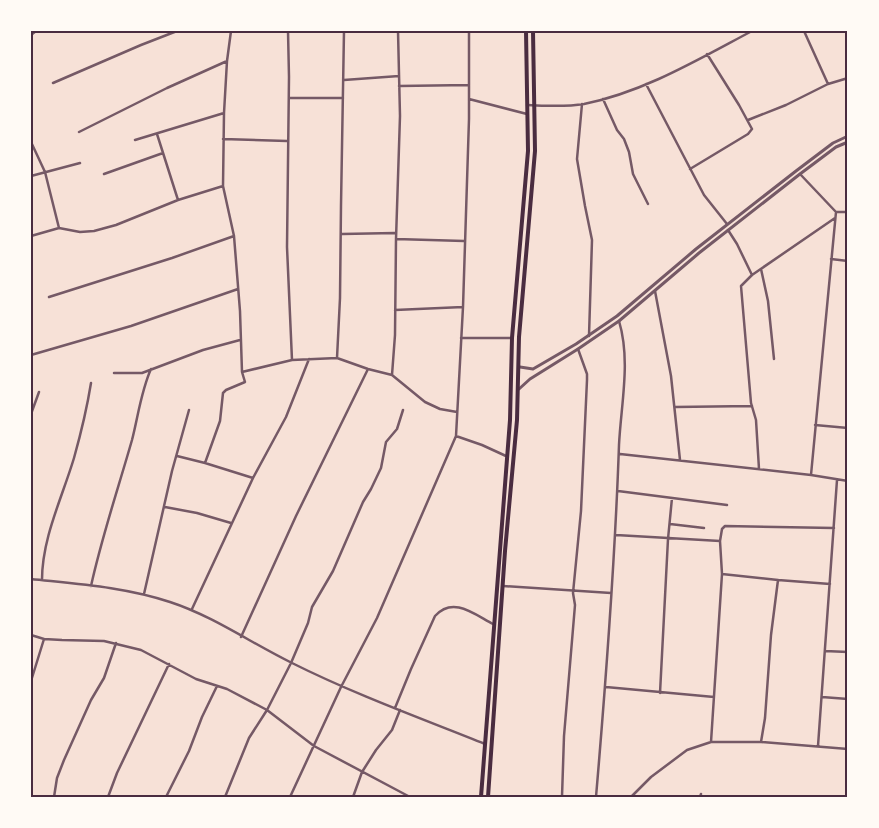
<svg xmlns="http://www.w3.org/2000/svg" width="879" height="828" font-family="'Crimson Pro',serif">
	<rect width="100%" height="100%" fill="#f7e1d7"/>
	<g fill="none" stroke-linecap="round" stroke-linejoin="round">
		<path stroke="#755966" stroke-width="2.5" d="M288 31 289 77 287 247 292 360
			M804 31 828 84
			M31 35 36 31
			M344 80 399 76
			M53 83 141 45 177 31
			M646 84 704 195 727 224
			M399 86 469 85
			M289 98H343
			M469 99 527 114
			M603 99 617 130 624 139 629 152 633 174 648 204
			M582 104 577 159 585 206 592 240 589 336
			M527 105C545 106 566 107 584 104 644 92 699 59 752 31
			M748 120 786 105 828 84 848 78
			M79 132 167 88 227 61
			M157 134 178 200
			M223 139 287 141
			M135 140 224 113
			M31 142 45 172 59 228
			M690 169 748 134 752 129 739 105 707 54
			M104 174 163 153
			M800 174 836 212 811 475
			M31 176 80 163
			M836 212H848
			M728 230 737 244 752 275
			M342 234 395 233
			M31 236 59 228 80 232 94 231 116 225 178 200 223 186
			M396 239 464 241
			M831 259 848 261
			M761 269 768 301 774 359
			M655 291 671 376 680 460
			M49 297 172 258 234 236
			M395 310 463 307
			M461 338H512
			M31 355 131 326 238 289
			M337 358 340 298 341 205 344 31
			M242 372 292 360 337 358 368 369 392 375 425 402 440 409 457 412
			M114 373H142L203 350 240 340
			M392 375 395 335 396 239 400 116 398 31
			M675 407 752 406
			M31 414 39 392
			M815 425 848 428
			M456 436 482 445 506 456
			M620 454 811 475 848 481
			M177 456 205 463 253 478
			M205 463 220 421 223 393 226 390 245 382 242 372 240 311 234 236 223 186 224 113 227 61 231 31
			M759 469 756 420 751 403 741 286 752 275 835 218
			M618 491 727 505
			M165 507 197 513 231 523
			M670 524 704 528
			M616 535 720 541 722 574 778 580 830 584
			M720 541 722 529 725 526 834 528
			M31 579C78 584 125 587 170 602 213 616 251 643 292 663 354 694 420 718 485 744
			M42 580C42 538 62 498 74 458 81 433 87 408 91 383
			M91 586C102 536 118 489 132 440 138 417 141 391 151 369
			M503 586 611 593
			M144 594 172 471 189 410
			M192 609 253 478 286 417 309 359
			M31 635 44 639 62 640 104 641 141 650 196 679 227 689 267 710 314 746 410 797
			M241 637 296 516 368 369
			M825 651 848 652
			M31 681 44 639
			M606 687 714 697
			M660 693 668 539 672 498
			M822 697 848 699
			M395 708 411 669 435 616C453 596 474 614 493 624
			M711 742 722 574
			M761 742 765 718 771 635 778 580
			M818 746 837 480
			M54 797 57 778 64 760 91 700 104 678 116 643
			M108 797 117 773 169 664
			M166 797 189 751 202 717 217 686
			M225 797 249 738 267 710 291 663 308 623 312 607 333 571 363 502 371 489 381 468 386 442 397 429 403 410
			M290 797 341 687 377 618 456 436 463 307 469 119V31
			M353 797 362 772 376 750 392 730 400 710
			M562 797 564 736 575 605 573 593 581 511 587 380V374L578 349
			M596 797C606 680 615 562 619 445 621 404 631 361 619 321
			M631 797 651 777 687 750 711 742H761L848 749
			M700 797 701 794"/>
		<path stroke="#755966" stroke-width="3" d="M520 367 533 369 576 344 617 316 696 249 796 171 833 143 848 136
			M519 389 530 379 578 349 619 321 699 253 800 174 836 147 848 142"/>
		<path stroke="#4a2c40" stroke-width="4" d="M481 797 510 420 512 338 528 151 526 31
			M488 797 505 551 517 420 519 337 535 151 533 31"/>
	</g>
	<rect width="879" height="828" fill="none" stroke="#fffaf5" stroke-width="65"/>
	<rect x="32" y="32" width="814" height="764" fill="none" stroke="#4a2c40" stroke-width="2"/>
</svg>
